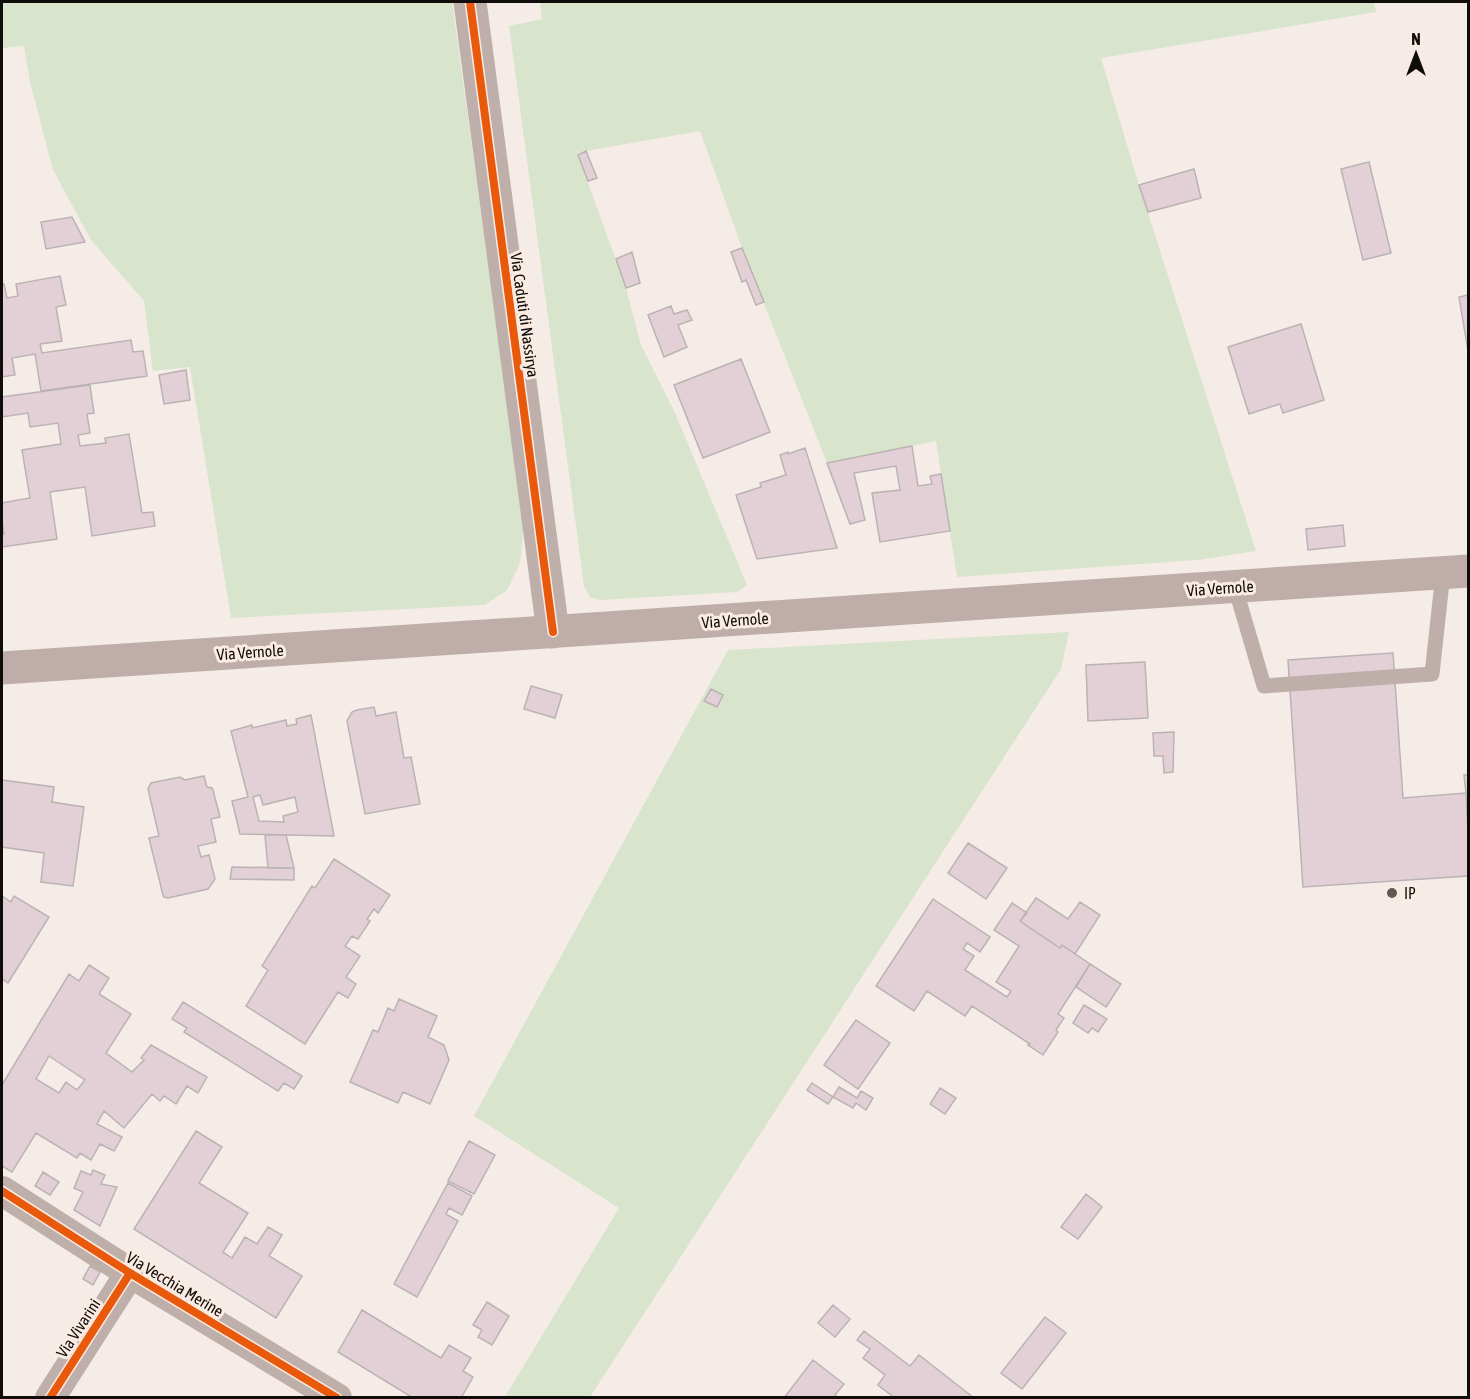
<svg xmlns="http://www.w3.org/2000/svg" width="1470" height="1399" font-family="'Asap Condensed',sans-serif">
	<rect width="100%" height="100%" fill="#f5ece8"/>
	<path fill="#d8e4cb" d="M2 2H452L524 524 520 563 507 590 485 605 231 618 190 367 153 371 144 301 91 240 53 170 30 82 24 46 2 48Z
		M540 2H1374L1376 12 1101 58 1139 185 1256 551 1198 560 957 577 936 441 827 463 742 248 700 131 586 151 578 155 626 288 641 345 675 413 747 585 737 592 600 600 590 597 584 586 509 26 542 19Z
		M1069 632 1061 669 590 1397H505L619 1208 474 1116 728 650Z"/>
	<path fill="#e3d0d6" stroke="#bab3b3" stroke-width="1.5" fill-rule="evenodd" d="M586 151 597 178 588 181 578 155Z
		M1369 162 1391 253 1363 260 1341 169Z
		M1194 169 1201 198 1148 212 1139 185Z
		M72 217 85 242 46 249 41 222Z
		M742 248 764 302 756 305 746 280 742 282 731 252Z
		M632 252 640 283 626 288 616 259Z
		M60 276 66 305 56 307 62 341 40 344 42 353 131 340 133 352 143 351 147 376 41 391 35 354 12 358 15 375 2 377V284H4L7 298 18 296 16 284Z
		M1468 295V351L1459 297Z
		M671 306 674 314 687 310 692 320 678 325 687 347 664 357 648 315Z
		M1301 324 1324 400 1283 413 1280 404 1249 414 1228 347Z
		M741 359 770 432 703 458 674 385Z
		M186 370 190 400 164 404 159 375Z
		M90 385 94 413 87 414 90 433 78 435 80 446 106 443 105 438 129 434 142 513 153 512 155 526 92 536 85 487 50 492 57 539 2 547V534H4L2 520V503L30 498 22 450 61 444 58 423 30 427 28 413 2 417V397Z
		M912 446 918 486 932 484 930 476 941 474 950 531 880 542 872 493 900 490 896 466 854 473 865 520 850 524 827 463Z
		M805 448 837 548 757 559 736 495 761 487 760 483 786 475 780 455 788 452V454Z
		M1343 525 1345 546 1308 550 1306 529Z
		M1393 653 1403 798 1466 793 1468 831V876L1303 887 1288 660Z
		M1145 662 1148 718 1088 721 1086 665Z
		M531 686 562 695 555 718 524 709Z
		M711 689 723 695 717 707 704 701Z
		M374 707 376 716 396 712 404 758 411 757 420 804 365 814 347 721 352 712 357 710Z
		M311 715 334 836 240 834 232 801 248 797 231 731 252 725V728L286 720 287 726 297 724 296 719ZM260 795 263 805 295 797 298 812 283 816 284 822 259 821 253 797Z
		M1174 732 1173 772 1164 773 1163 756H1154L1153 733Z
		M1464 775H1468V831L1466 793Z
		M204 776 207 787 212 788 213 790 220 817 211 819 216 842 198 846 201 857 209 855 215 879 208 889 168 898 164 897 163 895 149 838 159 836 148 789 151 783 180 777 185 780Z
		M2 780 54 787 52 802 84 807 73 886 41 882 44 853 2 847Z
		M265 835H286L294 868H268Z
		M968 843 1007 868 986 899 948 873Z
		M334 859 390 895 378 913 374 909 367 919 370 921 358 939 352 936 345 946 360 956 346 977 356 984 348 998 338 992 305 1044 246 1006 268 970 262 966 312 886 315 888Z
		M232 867 294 868V880L230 879Z
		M2 896 11 902 14 896 49 917 8 983 2 979Z
		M1036 898 1068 919 1080 902 1100 915 1075 954 1062 945 1060 948 1020 921Z
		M933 899 990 937 980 952 967 943 963 949 974 956 965 970 1007 997 1011 991 996 982 1019 946 994 930 1012 903 1027 913 1020 921 1060 948 1062 945 1090 964 1058 1014 1064 1018 1056 1030 1058 1032 1043 1055 1028 1045 1030 1044 972 1006 965 1016 927 991 914 1011 876 986Z
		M1090 964 1121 984 1106 1007 1076 987Z
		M89 965 109 978 99 994 131 1014 106 1053 132 1072 144 1060 141 1058 151 1045 207 1077 198 1093 187 1086 176 1104 164 1096 160 1101 152 1094 124 1128 104 1111 97 1124 122 1137 114 1151 100 1144 91 1160 80 1153 77 1158 36 1133 12 1172 2 1166V1085L69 974 79 981ZM49 1056 85 1080 77 1090 66 1082 59 1093 36 1079Z
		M399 999 437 1016 428 1037 444 1045 449 1060 430 1104 403 1092 398 1103 350 1082 373 1030 378 1032 388 1008 394 1011Z
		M183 1002 302 1076 294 1089 284 1083 278 1091 184 1032 187 1028 172 1019Z
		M1084 1005 1107 1019 1098 1032 1092 1028 1088 1033 1073 1023Z
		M856 1020 890 1043 858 1089 824 1065Z
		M812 1083 833 1097 828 1104 807 1090Z
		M839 1087 857 1098 861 1091 873 1098 866 1110 856 1103 853 1108 833 1097Z
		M940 1088 956 1098 945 1114 930 1104Z
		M196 1131 222 1147 199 1183 248 1213 223 1252 232 1258 245 1237 257 1244 268 1227 282 1235 269 1256 302 1276 276 1318 134 1229Z
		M469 1141 495 1155 474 1194 448 1181Z
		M93 1170 105 1175 101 1184 117 1187 100 1226 74 1210 83 1192 74 1188 81 1171 91 1175Z
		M43 1172 59 1182 50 1195 35 1186Z
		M448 1183 472 1196 462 1215 449 1208 446 1214 458 1221 417 1297 394 1284Z
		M1086 1194 1102 1207 1078 1239 1061 1227Z
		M90 1266 100 1272 93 1285 83 1279Z
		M487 1302 509 1316 492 1345 478 1337 482 1330 473 1325Z
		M833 1305 850 1319 835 1337 818 1323Z
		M362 1310 441 1358 449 1345 471 1358 463 1371 473 1377 461 1398H413L338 1352Z
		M1045 1317 1066 1333 1022 1389 1001 1373Z
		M864 1331 910 1366 919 1355 974 1398H895L878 1385 885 1375 863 1358 870 1349 857 1340Z
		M813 1360 844 1384 835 1395 838 1398H784Z"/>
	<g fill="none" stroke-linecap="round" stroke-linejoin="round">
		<path stroke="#bfafab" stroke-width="15" d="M1235 587 1264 686 1432 674 1443 573"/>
		<path stroke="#bfafab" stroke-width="30" d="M2 1191 130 1273 337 1398
			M50 1398 130 1273"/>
		<path stroke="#bfafab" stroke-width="33" d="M470 2 553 632"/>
		<path stroke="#beada9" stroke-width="33" d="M2 668 1468 571"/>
		<g stroke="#faebe3" stroke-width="11">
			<path id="cycleway" d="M470 2 553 632
				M2 1191 130 1273 337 1398
				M50 1398 130 1273"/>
		</g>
		<use href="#cycleway" stroke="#e8590c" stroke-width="8"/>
	</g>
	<circle fill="#605a57" stroke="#faebe3" stroke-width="2" cx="1392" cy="893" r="6"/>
	<g text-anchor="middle" stroke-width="6" stroke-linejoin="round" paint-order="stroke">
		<g font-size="16" fill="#100c09" stroke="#faebe3">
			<text transform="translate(525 315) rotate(82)" y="6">Via Caduti di Nassirya</text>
			<text transform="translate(1220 588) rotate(-4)" y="6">Via Vernole</text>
			<text transform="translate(735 620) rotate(-4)" y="6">Via Vernole</text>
			<text transform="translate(250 652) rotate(-4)" y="6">Via Vernole</text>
			<text transform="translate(175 1284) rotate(31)" y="6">Via Vecchia Merine</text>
			<text transform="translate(78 1328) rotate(-57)" y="6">Via Vivarini</text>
		</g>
		<g font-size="16" fill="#100c09" stroke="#faebe3" text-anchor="start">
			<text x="1404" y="899">IP</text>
		</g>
	</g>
	<rect width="1470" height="1399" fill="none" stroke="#100c09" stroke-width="6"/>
	<g transform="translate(1416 54)" stroke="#faebe3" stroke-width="4.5" paint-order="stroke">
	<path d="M0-4.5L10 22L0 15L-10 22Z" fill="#100c09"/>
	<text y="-9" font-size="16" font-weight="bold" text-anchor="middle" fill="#100c09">N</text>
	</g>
</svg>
